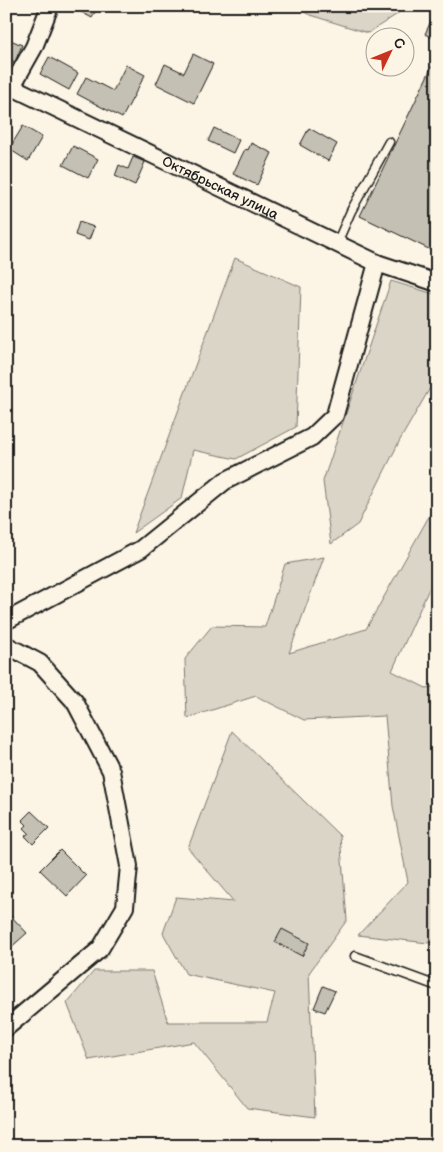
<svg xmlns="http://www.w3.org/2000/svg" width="443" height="1152" font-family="'Balsamiq Sans',sans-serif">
	<rect width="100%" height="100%" fill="#fcf5e5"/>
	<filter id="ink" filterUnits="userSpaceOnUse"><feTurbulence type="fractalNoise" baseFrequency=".02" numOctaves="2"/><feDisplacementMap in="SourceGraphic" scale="10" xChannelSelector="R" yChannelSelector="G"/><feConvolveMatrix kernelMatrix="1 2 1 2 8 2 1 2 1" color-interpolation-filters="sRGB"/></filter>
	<g filter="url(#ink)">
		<path fill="#dbd5c8" stroke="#7c7872" d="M293 6H403L399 13 368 33 310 15Z
			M235 258 301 287 296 427 236 459 193 450 182 498 133 533Z
			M391 281 437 295V376L400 440 358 524 331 544 323 481Z
			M437 502V571L392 671 426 688 437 686V937L428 943 358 935 408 882 393 806 385 716 304 720 256 696 187 718 185 659 212 626 265 627 285 564 324 557 289 653 366 629Z
			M232 731 340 836 347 920 309 973 315 1117 247 1108 194 1042 89 1060 67 1003 94 971H152L168 1022H267L275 993 186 974 163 933 176 897 234 902 188 848Z"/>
		<path fill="#c4c0b3" stroke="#1c1c1c" d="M70 6H98L92 18Z
			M432 19 437 21V40L425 34Z
			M6 38 22 45 15 62 6 58Z
			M193 54 213 64 194 103 156 84 165 64 184 73Z
			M437 56V253L360 216Z
			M49 57 78 73 69 90 40 74Z
			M126 65 145 75 122 118 77 94 86 77 113 91Z
			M23 126 42 137 28 161 9 149Z
			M214 128 239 140 233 153 208 141Z
			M309 128 337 144 328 161 300 145Z
			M251 143 272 153 257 185 233 174 245 149 248 150Z
			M73 146 98 159 88 178 63 165Z
			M133 157 145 162 135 185 115 176 119 165 128 169Z
			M79 222 94 227 89 240 75 235Z
			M31 811 49 828 33 844 25 836 29 833 24 828 27 825 22 820Z
			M60 850 86 876 67 896 40 870Z
			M9 914 27 933 8 950 6 948V917Z
			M282 929 309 943 302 956 275 942Z
			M323 986 335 991 325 1012 314 1008Z"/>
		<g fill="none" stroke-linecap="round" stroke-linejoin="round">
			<g stroke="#1c1c1c" stroke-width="11">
				<path id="service" d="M337 243 351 211 389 142
					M355 956 437 986"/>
			</g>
			<g stroke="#1c1c1c" stroke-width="20">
				<g id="minor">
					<path id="s1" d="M6 84 377 263 437 283"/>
					<path d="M11 88 34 47 50 6"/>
					<path d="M6 621 141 549 225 481 312 437 335 415 377 263"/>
					<path d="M6 645 40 663 75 702 111 771 129 866 125 907 100 949 6 1028"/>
				</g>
			</g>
			<use href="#service" stroke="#fcf5e5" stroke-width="8"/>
			<use href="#minor" stroke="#fcf5e5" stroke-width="16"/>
		</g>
	</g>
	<g text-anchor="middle" stroke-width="4" stroke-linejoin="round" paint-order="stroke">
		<g font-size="14" fill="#1c1c1c" stroke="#fcf5e5">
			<text dy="5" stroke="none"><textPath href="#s1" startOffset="238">Октябрьская улица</textPath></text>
		</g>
	</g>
	<rect width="443" height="1152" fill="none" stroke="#fcf5e5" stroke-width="25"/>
	<rect x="12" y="12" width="418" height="1127" fill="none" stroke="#1c1c1c" stroke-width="2" filter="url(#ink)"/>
	<g transform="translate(390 52) rotate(47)"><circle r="24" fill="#fcf5e5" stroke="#a29e95"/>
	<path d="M0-4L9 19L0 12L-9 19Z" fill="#c8321e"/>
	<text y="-8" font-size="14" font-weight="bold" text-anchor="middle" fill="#1c1c1c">С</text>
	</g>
</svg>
